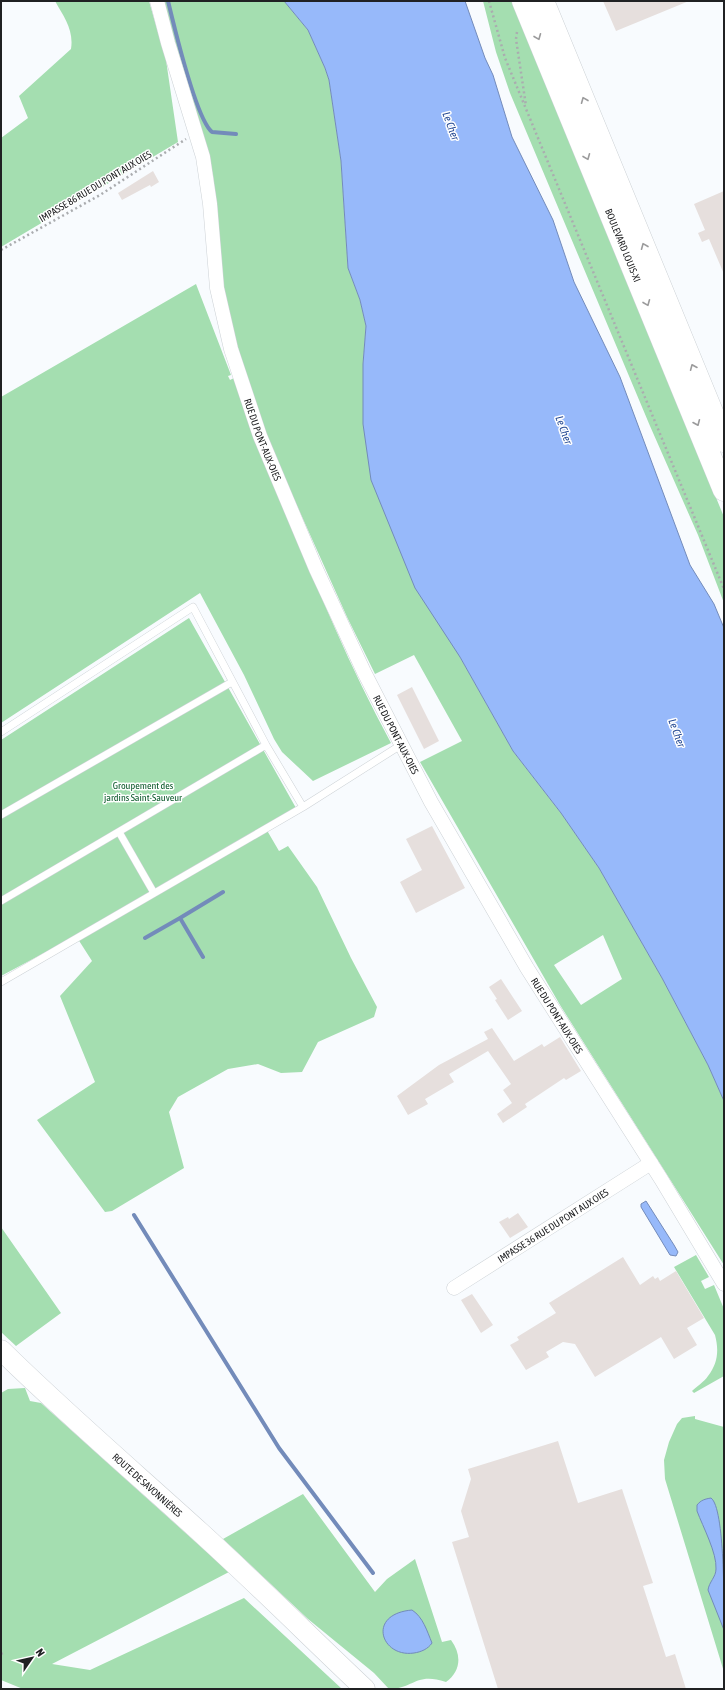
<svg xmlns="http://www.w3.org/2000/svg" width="725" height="1690" font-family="'Asap Condensed',sans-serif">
	<rect width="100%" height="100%" fill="#f8fbfe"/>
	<path fill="#a4deb0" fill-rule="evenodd" d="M55 1H149L166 60 178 142 1 247V138L28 118 19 96 71 49C74 30 64 17 55 1Z
		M162 1H284L308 30 325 68 329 80 341 161 348 268 360 300 366 326 363 364V424L460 657 513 751 561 813 599 868 662 978 708 1065 724 1101V1265L560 1005 420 762 462 741 414 655 375 674 347 617 272 450 250 391 222 290 213 175ZM603 935 622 979 581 1005 554 965Z
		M483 1H512L724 517V603L698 535 650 426 510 93 496 52Z
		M196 284 231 375 228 376 230 380 234 378C283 501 328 627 391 743L313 781 282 752 274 739 244 675 200 593 1 723V397Z
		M189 618 296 808 265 827 279 851 288 846 317 887 351 958 377 1007 374 1017 318 1042 302 1072 281 1073 258 1064 228 1069 178 1097 169 1112 184 1168 112 1211 105 1212 37 1120 95 1082 60 996 92 961 76 936 1 976V740Z
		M1 1227 61 1313 16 1346 1 1332Z
		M696 1255 709 1277 701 1281 705 1289 714 1285 724 1309V1376L694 1393 692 1391C697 1386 704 1382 708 1376 718 1363 719 1350 715 1335L674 1267Z
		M25 1388 30 1401 41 1403 229 1572 52 1664 90 1670 244 1598 342 1689H23L1 1680V1393L8 1389Z
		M695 1416V1419L724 1427V1672L665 1479 664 1460 669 1442 677 1424 682 1418Z
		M303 1494 375 1592 387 1579 415 1559 442 1642 451 1640C462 1655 461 1671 446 1682 415 1672 414 1689 389 1689L374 1673 308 1619 223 1539Z"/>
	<path fill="#97b9fa" stroke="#738bba" d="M284 1H465L485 58 493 75 512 137 553 220 574 282 620 377 690 565 714 604 724 628V1101L708 1065 662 978 599 868 561 813 513 751 460 657 415 588 371 480 363 424V364L366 326 360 300 348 268 341 161 329 80 325 68 308 30Z
		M646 1201 674 1245 678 1252 676 1256 670 1255 641 1207V1204Z
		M711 1498C725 1508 724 1607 724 1630L708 1590C709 1582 716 1577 716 1569 717 1553 703 1527 697 1511V1505C701 1500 705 1499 711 1498Z
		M412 1610C423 1617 427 1631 432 1643 428 1649 421 1652 414 1653 381 1658 366 1614 412 1610Z"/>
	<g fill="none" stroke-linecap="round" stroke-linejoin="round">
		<path stroke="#738bba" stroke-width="4" d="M168 1C174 26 196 119 212 132L236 134
			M180 918 223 892
			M145 938 180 918 203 957
			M134 1215 279 1448 373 1573"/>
	</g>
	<path fill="#e6dfdd" d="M603 1H689L616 31Z
		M153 171 159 182 151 187 150 185 122 200 118 193Z
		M724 191V274L709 239 702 242 698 233 705 230 694 204Z
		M412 687 439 741 424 749 397 695Z
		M432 826 465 888 416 913 400 882 422 870 406 839Z
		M501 979 522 1011 508 1020 495 1000 497 999 489 987Z
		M492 1028 514 1061 542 1044 544 1047 560 1037 581 1071 566 1080 564 1078 525 1104 527 1107 503 1123 497 1114 512 1103 503 1090 511 1084 488 1051 449 1074 454 1082 425 1099 428 1104 408 1115 397 1096 439 1065 488 1039 484 1032Z
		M518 1213 528 1227 510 1238 499 1222 508 1217 509 1219Z
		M623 1257 640 1285 653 1276 655 1279 658 1277 660 1281 676 1271 704 1318 687 1328 697 1345 674 1359 661 1337 595 1377 575 1344 563 1342 546 1352 549 1357 526 1370 510 1345 519 1340 517 1337 556 1313 549 1303Z
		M472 1294 493 1325 481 1333 461 1300Z
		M558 1441 578 1503 622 1489 653 1583 643 1586 666 1657 675 1654 686 1689H498L452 1542 469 1537 461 1511 471 1479 468 1469Z"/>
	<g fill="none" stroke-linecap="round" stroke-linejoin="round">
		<g stroke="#cdd2d6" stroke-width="8">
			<path id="lane" d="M1 732 193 607 266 745 303 807 401 745
				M1 815 232 682
				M119 832 154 893
				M1 901 266 745
				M1 982 303 807"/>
		</g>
		<g stroke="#cdd2d6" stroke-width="15">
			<g id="street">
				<path id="s1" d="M157 1 168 43 203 157 210 204 217 288 231 349 260 436 316 569 364 672 431 802 527 968 661 1179 724 1284"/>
				<path id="s2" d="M454 1288 651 1163"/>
			</g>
		</g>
		<g stroke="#cdd2d6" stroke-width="21">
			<g id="secondary">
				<path id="s3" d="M1 1350C65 1413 134 1472 200 1532 256 1583 310 1637 365 1689"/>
			</g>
		</g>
		<g stroke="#cdd2d6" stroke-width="23">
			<g id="primary">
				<path id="s4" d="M523 1 724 490"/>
				<path d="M543 1 724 441"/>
			</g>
		</g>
		<path stroke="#aaacaf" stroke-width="2.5" stroke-dasharray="2 3" stroke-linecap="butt" d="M489 1 505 58 724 589
			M517 32 516 39 526 106
			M1 250 100 195 186 139
			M1 1654 5 1652"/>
		<use href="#lane" stroke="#fff" stroke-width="7"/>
		<use href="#street" stroke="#fff" stroke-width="14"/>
		<use href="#secondary" stroke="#fff" stroke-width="20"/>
		<use href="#primary" stroke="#fff" stroke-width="22"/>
	</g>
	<defs><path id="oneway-chevron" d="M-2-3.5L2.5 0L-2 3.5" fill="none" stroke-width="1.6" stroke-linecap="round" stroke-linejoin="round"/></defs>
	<g stroke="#9b9b9c">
		<use href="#oneway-chevron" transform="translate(538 37) rotate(68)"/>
		<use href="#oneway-chevron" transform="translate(584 100) rotate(-112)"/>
		<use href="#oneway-chevron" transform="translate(587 157) rotate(68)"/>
		<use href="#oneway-chevron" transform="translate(644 246) rotate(-112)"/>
		<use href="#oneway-chevron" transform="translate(647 303) rotate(68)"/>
		<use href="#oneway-chevron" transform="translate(693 367) rotate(-113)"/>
		<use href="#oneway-chevron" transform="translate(697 423) rotate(67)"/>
	</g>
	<g text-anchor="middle" stroke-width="3" stroke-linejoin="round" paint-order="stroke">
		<g font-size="10" fill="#202123" stroke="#fff">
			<text transform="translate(95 186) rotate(-31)" y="4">IMPASSE 86 RUE DU PONT AUX OIES</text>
			<text dy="4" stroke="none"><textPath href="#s4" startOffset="264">BOULEVARD LOUIS-XI</textPath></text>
			<text dy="4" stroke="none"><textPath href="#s1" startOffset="453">RUE DU PONT-AUX-OIES</textPath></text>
			<text dy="4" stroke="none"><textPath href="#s1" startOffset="777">RUE DU PONT-AUX-OIES</textPath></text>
			<text dy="4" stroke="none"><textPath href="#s1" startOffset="1101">RUE DU PONT-AUX-OIES</textPath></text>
			<text dy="4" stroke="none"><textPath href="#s2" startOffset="117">IMPASSE 36 RUE DU PONT AUX OIES</textPath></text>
			<text dy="4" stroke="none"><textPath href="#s3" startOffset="199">ROUTE DE SAVONNIÈRES</textPath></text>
		</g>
		<g font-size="10" fill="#0a5829" stroke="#fff">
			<text x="143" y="789">Groupement des<tspan x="143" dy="12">jardins Saint-Sauveur</tspan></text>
		</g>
		<g font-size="11" font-style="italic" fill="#234791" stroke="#fff">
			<text transform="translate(451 126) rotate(70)" y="4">Le Cher</text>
			<text transform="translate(564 430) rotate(70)" y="4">Le Cher</text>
			<text transform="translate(677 733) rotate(70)" y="4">Le Cher</text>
		</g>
	</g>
	<rect width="725" height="1690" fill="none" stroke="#202123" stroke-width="4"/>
	<g transform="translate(32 1658) rotate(56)" stroke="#ffffff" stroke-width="3" paint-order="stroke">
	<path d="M0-3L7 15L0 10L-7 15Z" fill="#202123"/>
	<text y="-6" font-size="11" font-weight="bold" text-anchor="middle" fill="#202123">N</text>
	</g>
</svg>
